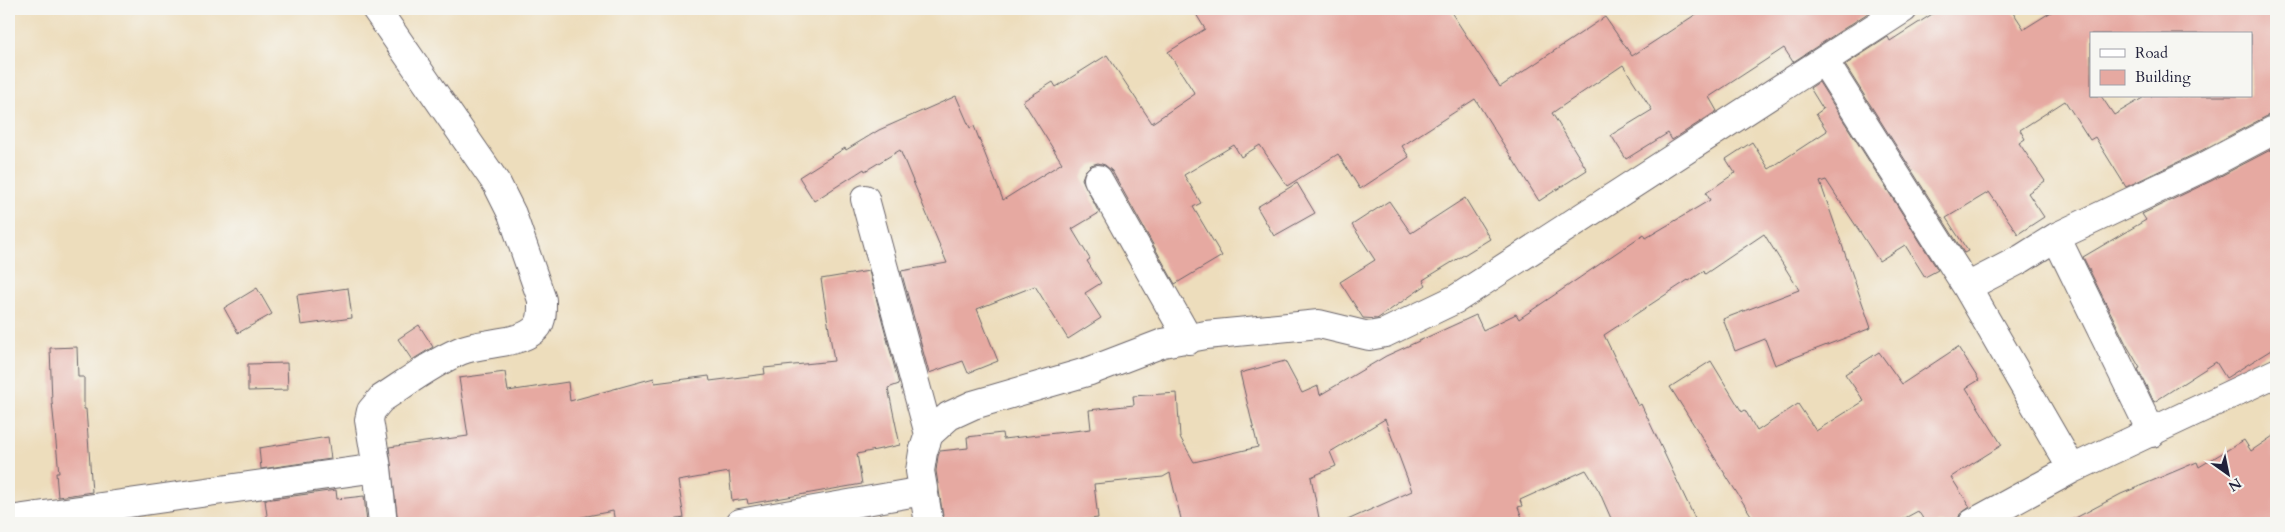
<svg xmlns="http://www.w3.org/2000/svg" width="2285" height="532" font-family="Cardo,serif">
	<rect width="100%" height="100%" fill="#f6f6f2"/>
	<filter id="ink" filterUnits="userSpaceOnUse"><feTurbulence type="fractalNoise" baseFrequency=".02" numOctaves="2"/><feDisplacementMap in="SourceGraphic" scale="10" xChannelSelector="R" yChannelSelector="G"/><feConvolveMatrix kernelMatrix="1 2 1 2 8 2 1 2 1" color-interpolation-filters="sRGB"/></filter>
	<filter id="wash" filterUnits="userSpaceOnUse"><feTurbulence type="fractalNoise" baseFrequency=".0096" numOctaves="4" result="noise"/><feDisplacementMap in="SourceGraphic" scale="20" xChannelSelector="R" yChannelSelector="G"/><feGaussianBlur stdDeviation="1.12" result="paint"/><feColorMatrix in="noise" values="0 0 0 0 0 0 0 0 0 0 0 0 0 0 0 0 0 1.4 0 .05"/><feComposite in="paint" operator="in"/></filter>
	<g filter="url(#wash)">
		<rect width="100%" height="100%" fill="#edddbc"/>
		<g id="blocks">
			<path fill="#e6a9a1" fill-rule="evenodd" d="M1193 9H1449L1500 87 1605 17 1632 56 1704 9H1869L1871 11 1793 62 1784 48 1709 97 1717 111 1672 140 1668 133 1626 159 1611 135 1652 110 1623 65 1552 113 1587 170 1539 201 1475 99 1402 146 1409 157 1360 189 1338 154 1287 186 1260 145 1241 157 1234 145 1184 175 1201 203 1193 207 1222 256 1175 284 1112 171 1105 165 1098 163 1091 165 1085 171 1082 179 1099 213 1072 229 1090 259 1087 261 1101 283 1085 293 1101 318 1068 339 1035 286 977 309 998 361 968 373 963 361 929 373 901 271 947 263 900 150 865 171 864 169 814 201 799 177 845 148 846 150 879 130 956 96 970 128 974 126 1003 200 1062 163 1023 101 1053 82 1056 87 1107 55 1152 123 1195 94 1168 52 1205 29Z
				M1940 9H2011L2024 29 2056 9H2276V113L2269 115 2197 153 2126 187 2095 137 2090 140 2065 101 2020 130 2025 139 2019 143 2045 181 2028 193 2044 217 2018 234 1989 192 1946 218 1968 251 1964 253 1845 65 1888 37 1890 41ZM2091 34H2251V96H2146L2114 115 2101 96H2091Z
				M1819 82 1938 270 1925 277 1905 245 1879 261 1826 180 1820 182 1871 328 1775 365 1765 339 1735 351 1723 319 1799 290 1764 234 1705 274 1704 271 1689 281 1688 280 1604 335 1638 406 1641 404 1697 523H1613L1599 491 1586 470 1520 500 1522 506 1518 507 1524 523H1341L1412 491 1385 419 1330 452 1336 466 1311 477 1320 523H1182L1170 473 1163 477 1094 484 1098 518 1061 523H944L936 471 938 456 940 451 968 448 967 437 1002 433 1003 439 1091 429 1089 410 1134 405 1133 396 1177 393 1180 437 1194 462 1258 447 1240 373 1285 361 1302 393 1318 386 1320 395 1386 356 1476 315 1483 330 1516 314 1519 319 1644 234 1646 238 1710 200 1706 193 1735 173 1726 159 1752 142 1769 169 1827 131 1816 114 1823 109 1810 88Z
				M2276 147V347L2226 378 2216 362 2154 402 2138 369 2140 368 2126 344 2083 257 2146 220 2142 214 2211 181Z
				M1297 183 1315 213 1274 236 1257 207Z
				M1465 198 1490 239 1423 280 1426 285 1377 319 1363 318 1340 282 1375 260 1352 225 1389 201 1411 233Z
				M869 271 899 384 888 388 900 445 857 454 862 484 748 504 747 499 732 501 729 472 678 481 684 518 653 523H615L613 511 551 523H541L539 517 508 523H398L389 447 468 436 459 378 505 372 508 391 568 382 570 401 654 378 655 383 709 376 710 381 765 374 764 368 834 361 821 279Z
				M257 288 272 314 238 333 224 308Z
				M348 288 352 318 301 325 297 295Z
				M419 325 433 347 412 360 398 339Z
				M77 347 78 377H84V409H86L92 492 58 497 56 473H59L52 402 50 348Z
				M1958 347 1979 380 1966 388 2002 445 1951 477 1970 507 1960 514 1957 523H1926L1918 511 1896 523H1756L1670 387 1711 361 1742 412 1745 410 1757 431 1798 404 1816 431 1864 401 1845 374 1879 352 1902 384Z
				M287 363 288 390 248 391V364Z
				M2276 434V523H2066L2121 494 2197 462 2199 467 2244 440 2251 451Z
				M328 437 331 459 261 469 259 448Z
				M336 490 337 499 364 496 367 523H268L265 500Z"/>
		</g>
	</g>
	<g filter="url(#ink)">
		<use href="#blocks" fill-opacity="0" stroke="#696368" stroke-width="1"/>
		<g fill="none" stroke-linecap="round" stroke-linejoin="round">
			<g stroke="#696368" stroke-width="30">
				<path id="minor" d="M376 9 497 184 512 214 542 300C542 312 543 324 533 331 515 345 481 342 460 351 432 363 406 383 381 399L371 411 369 420 377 468 383 523
					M1824 61 1967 287 2072 469
					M1098 179 1189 340
					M865 199 929 434
					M2056 237 2152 433
					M1967 287 2021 259 2056 237 2204 167 2276 129
					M9 520 377 468
					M740 523 923 491
					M929 523 920 471 923 452 929 434 949 416 973 405 1090 371 1163 343 1206 335 1319 324 1369 336 1385 333 1456 299 1903 9
					M1973 523 2072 469 2276 373"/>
			</g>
			<use href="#minor" stroke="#fff" stroke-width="28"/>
		</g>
	</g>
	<rect width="2285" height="532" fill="none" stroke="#f6f6f2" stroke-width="30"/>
	<rect x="2090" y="32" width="162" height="65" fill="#f6f6f2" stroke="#a1a1a9"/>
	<rect x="2100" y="49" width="25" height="8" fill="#ffffff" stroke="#a1a1a9"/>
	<text x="2135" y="58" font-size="15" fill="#22223b">Road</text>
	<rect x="2100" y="70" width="25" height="15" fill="#e6a9a1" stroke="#a1a1a9"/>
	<text x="2135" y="82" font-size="15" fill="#22223b">Building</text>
	<g transform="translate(2228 474) rotate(147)" stroke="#f6f6f2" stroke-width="4" paint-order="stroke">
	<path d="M0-4L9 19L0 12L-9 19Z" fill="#22223b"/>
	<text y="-8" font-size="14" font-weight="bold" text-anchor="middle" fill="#22223b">N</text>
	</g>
</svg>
